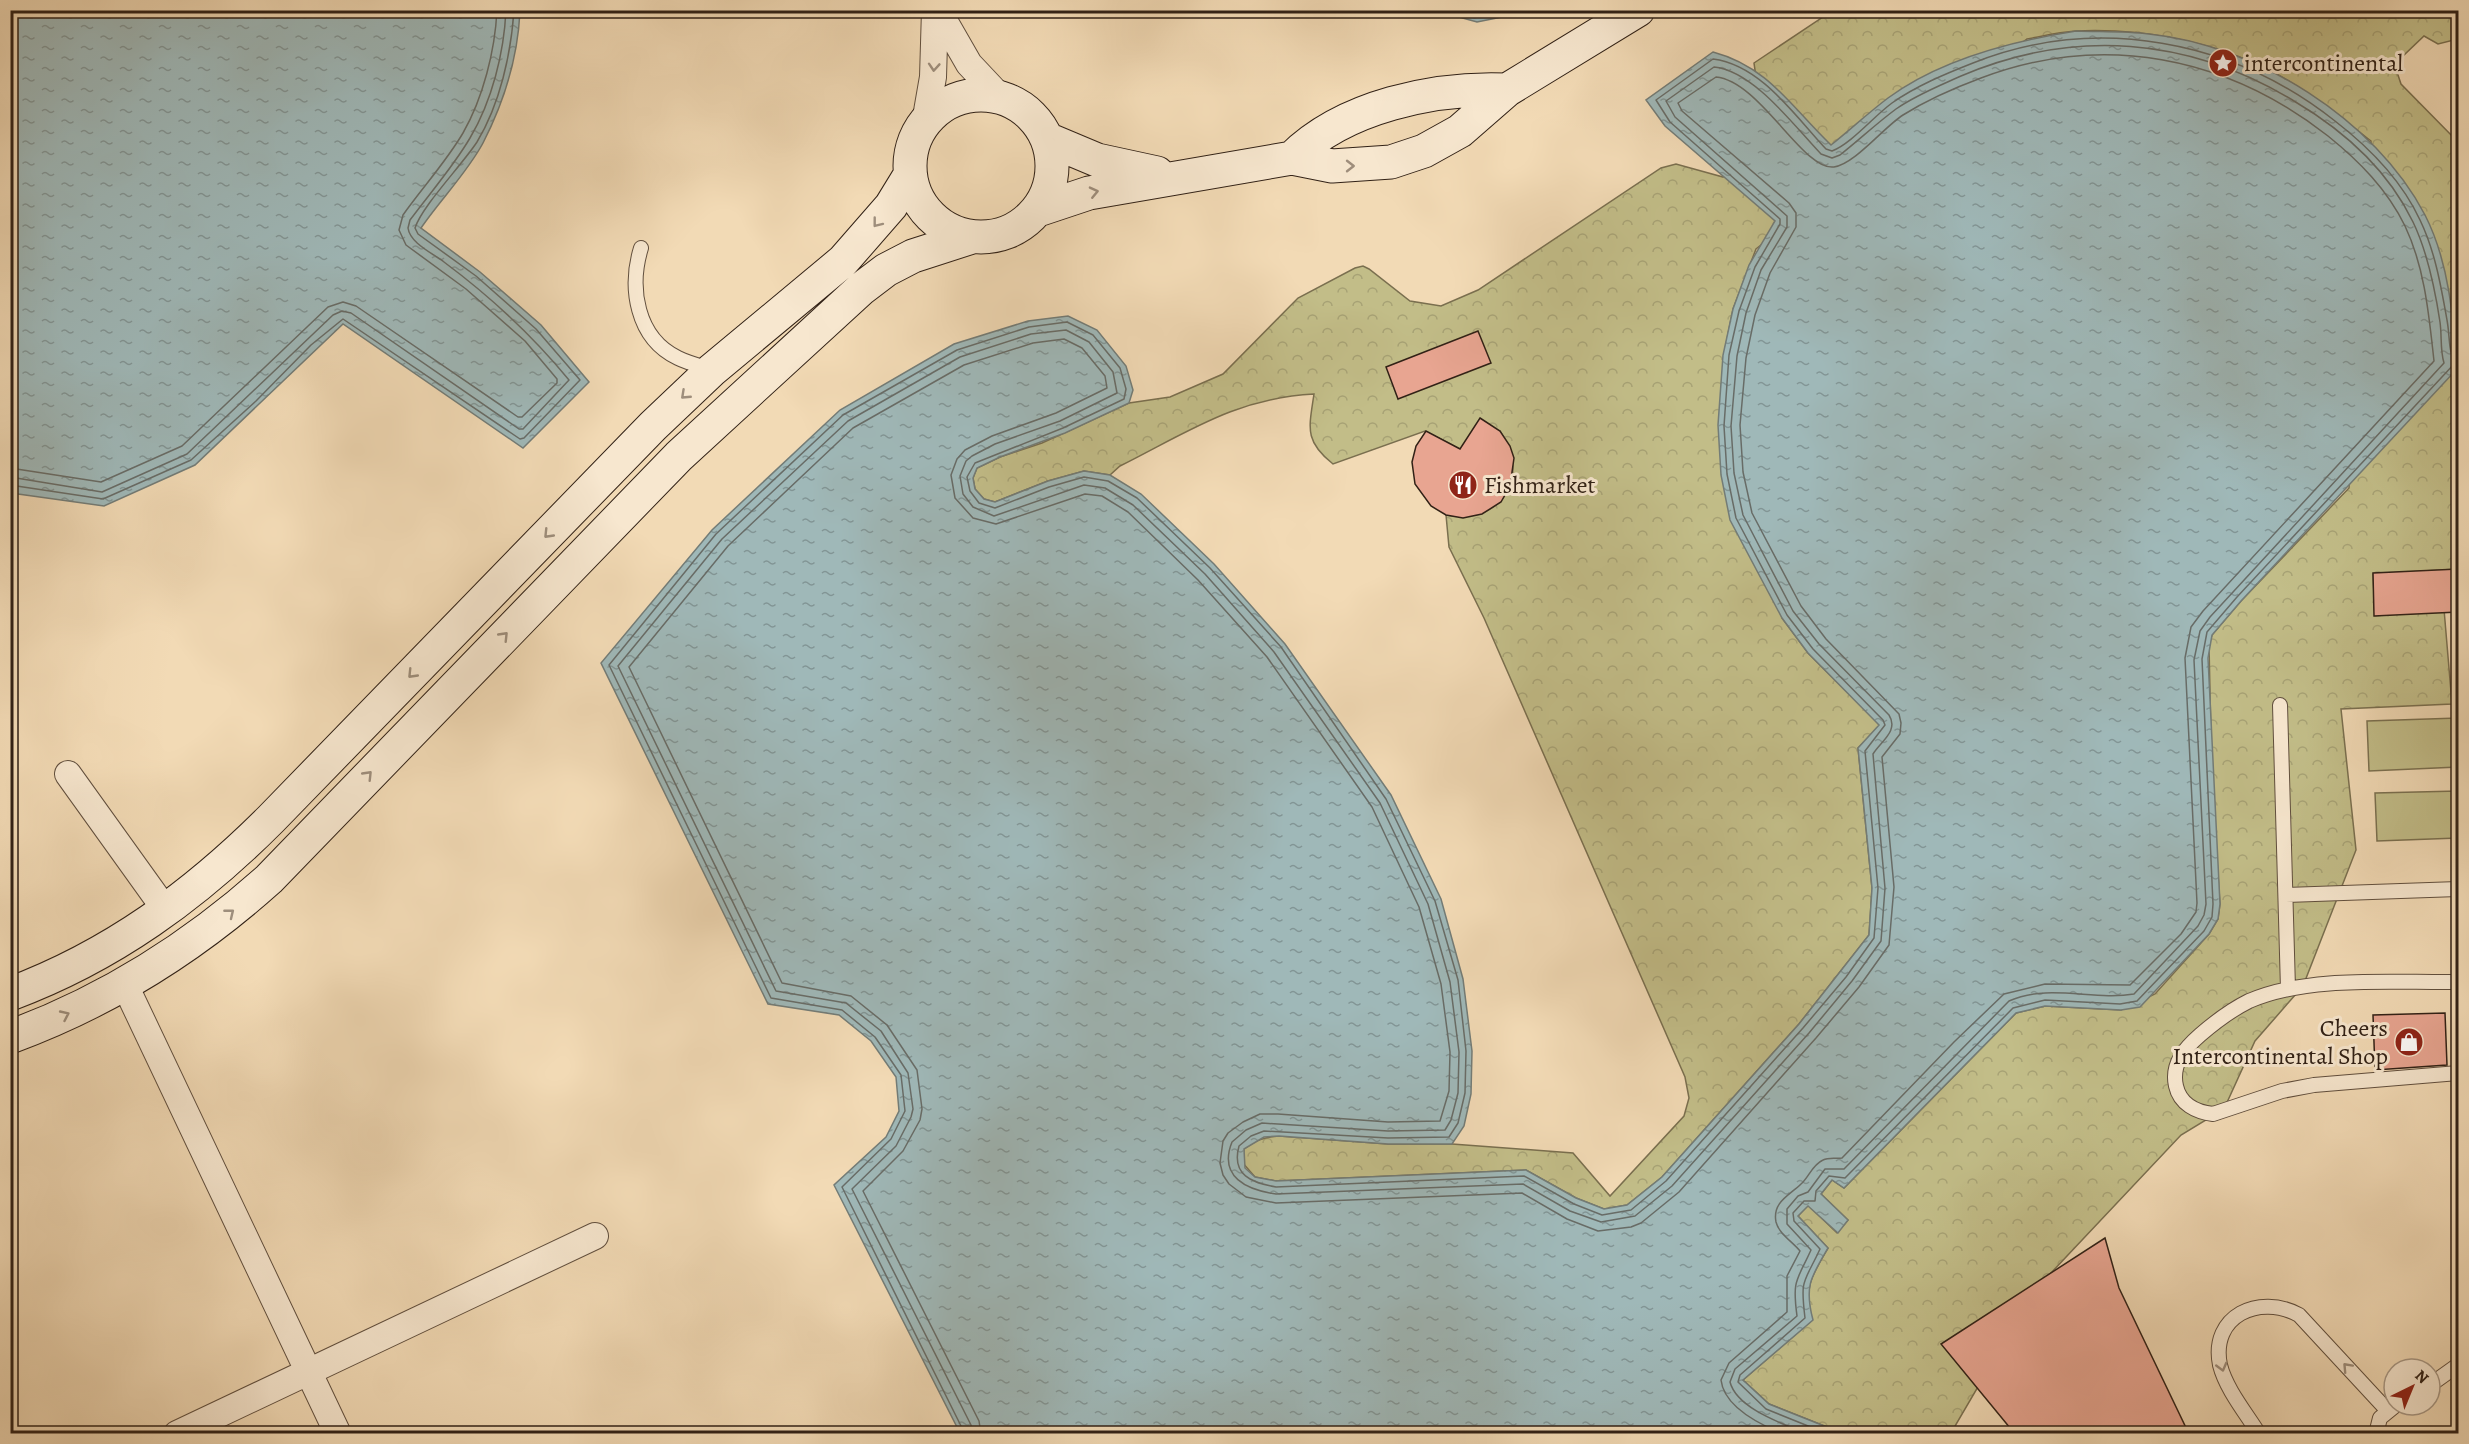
<svg xmlns="http://www.w3.org/2000/svg" width="2469" height="1444" font-family="Alegreya,serif">
	<defs>
		<pattern id="park-crowns" width="20" height="18" patternUnits="userSpaceOnUse" patternTransform="scale(1.5)"><rect width="20" height="18" fill="#c2bd88"/><path d="M2 6a3 3 0 1 1 6 0M12 15a3 3 0 1 1 6 0" fill="none" stroke="#a7a275"/></pattern>
		<pattern id="water-ripples" width="26" height="14" patternUnits="userSpaceOnUse" patternTransform="scale(1.5)"><rect width="26" height="14" fill="#9fb8b8"/><path d="M2 4q2-2 4 0t4 0M15 11q2-2 4 0t4 0" fill="none" stroke="#829595"/></pattern>
	</defs>
	<rect width="100%" height="100%" fill="#f2dab5"/>
	<filter id="stains"><feTurbulence type="fractalNoise" baseFrequency=".00333" numOctaves="4"/><feColorMatrix values="0 0 0 0 .2 0 0 0 0 .09 0 0 0 0 .02 0 0 0 .5 -.17"/></filter>
	<radialGradient id="worn" r=".72"><stop offset=".6" stop-color="#630" stop-opacity="0"/><stop offset="1" stop-color="#630" stop-opacity=".3"/></radialGradient>
	<path fill="#c2bd88" stroke="#7a6f4f" stroke-width="1.5" d="M2458 718V767L2369 771 2367 721Z
		M2458 791V838L2377 841 2375 793Z"/>
	<path fill="url(#park-crowns)" stroke="#7a6f4f" stroke-width="1.5" d="M1832 11H2458V39L2438 44 2424 36 2402 57 2397 72 2401 84 2458 142V569L2373 574 2375 616 2444 609 2452 704 2341 709 2356 850 2303 986 2255 1041 2224 1109 2181 1135 2034 1291 1951 1433H1842L1769 1404 1743 1380 1812 1320C1804 1286 1811 1277 1828 1248L1798 1216 1808 1205 1837 1233 1848 1220 1821 1194 1832 1180 1844 1188 2016 1013 2045 1006 2121 1010 2155 994 2209 934 2218 919 2220 904 2212 786 2209 645 2212 635 2241 601 2349 488 2371 141C2339 116 2307 90 2271 71 2213 41 2141 28 2076 31 2060 32 2043 36 2027 39L1756 249 1733 309 1725 349 1782 618 1808 653 1880 725 1858 748 1872 888 1869 935 1799 1024 1662 1177 1627 1205 1604 1209 1576 1198 1526 1170 1276 1181 1255 1177 1242 1162 1244 1149C1256 1140 1264 1137 1279 1136L1388 1144H1452L1573 1153 1610 1196 1684 1116 1689 1098 1685 1077 1484 618 1449 547 1446 515C1501 525 1532 478 1500 431L1460 449 1425 431 1333 464C1304 441 1309 428 1314 394 1236 398 1188 432 1120 466L1110 475 1084 471 1048 481 995 502 984 499 975 489 973 478 977 468 1000 457 1042 443 1129 403 1170 397 1223 374 1298 298 1355 268 1363 266 1369 269 1410 301 1441 306 1478 290 1661 168 1676 164 1723 177 1758 91 1754 63Z"/>
	<path fill="url(#water-ripples)" stroke="#737c77" stroke-width="1.5" d="M10 11H520C518 56 504 102 483 143 467 173 440 200 421 228L480 272 541 325 589 382 523 448 343 324 195 465 104 506 18 494 11 490Z
		M1437 11H1532L1477 22Z
		M2076 31C2100 32 2125 31 2149 34 2256 45 2375 119 2425 215 2449 262 2454 319 2456 370L2241 601 2212 635 2208 658 2220 904 2218 919 2209 934 2140 1007 2121 1010 2045 1006 2016 1013 1844 1188 1832 1180 1821 1194 1848 1220 1838 1233 1808 1206 1798 1216 1828 1248C1811 1277 1804 1286 1813 1320L1743 1380 1769 1404 1842 1433H960L834 1185 886 1137 899 1111 896 1077 871 1041 839 1015 768 1004 601 663 712 530 840 410 954 344 1028 321 1068 316 1097 330 1126 366 1133 390 1129 403 1065 433 1000 457 977 468 973 478 975 489 984 499 995 502 1048 481 1084 471 1110 475 1141 494 1214 564 1285 644 1391 795 1441 899 1463 979 1472 1051 1471 1094 1464 1126 1452 1144H1388L1279 1136 1264 1137 1244 1149 1245 1168 1255 1177 1276 1181 1526 1170 1576 1198 1604 1209 1627 1205 1662 1177 1799 1024 1869 935 1872 888 1858 748 1879 725 1808 653 1782 618 1730 520 1721 475 1718 425 1723 355 1733 309 1749 265 1775 221 1665 126 1646 100 1713 52C1769 67 1791 107 1831 145 1850 130 1868 113 1888 98 1941 59 2012 41 2076 31Z"/>
	<g fill="none" stroke-linecap="round" stroke-linejoin="round">
		<path stroke="#686c67" stroke-width="1.5" d="M10 468 101 482 182 446 328 307 343 302 356 306 518 417H522L557 383V379L525 341 466 289 406 245 399 230 403 215C422 188 446 162 463 133 483 98 495 51 497 10
			M10 477 102 492 187 454 333 315 342 311 351 313 519 429H523L569 380C532 335 491 297 444 262 432 253 410 243 408 228L410 220C430 193 453 167 470 138 492 101 504 53 506 10
			M10 485 103 499 191 460 256 401 311 345 343 319 520 439 524 438 580 380 536 329 476 276 418 234 415 228C422 206 462 165 477 142 500 104 511 54 514 10
			M965 1434 842 1187 891 1139 905 1111 901 1075 875 1037 842 1010 771 998 609 665 716 534 843 415 957 350 1029 327 1067 322 1093 335 1120 368 1126 389 1124 399 1063 428 975 463 967 477 970 491 979 503 995 508 1049 487 1084 477 1108 481 1137 498 1210 568 1281 647 1386 799 1435 901 1458 980 1466 1051 1465 1093 1458 1123 1449 1137 1388 1138 1264 1131 1251 1136 1239 1146C1231 1175 1252 1183 1276 1187L1524 1176 1574 1204 1602 1215 1631 1210 1666 1181 1803 1028 1846 977 1874 938 1878 888 1865 751 1885 725 1883 720 1813 649 1787 615 1736 518 1727 474 1724 426 1729 355 1739 311 1755 267 1780 224V219L1670 122 1656 100 1713 59C1761 65 1795 116 1826 149L1832 151C1851 144 1874 116 1892 103 1916 86 1945 74 1973 63 2096 14 2233 40 2335 121 2370 148 2401 179 2420 220 2435 251 2441 286 2447 320 2450 336 2448 350 2455 363L2237 597 2207 632 2202 659 2213 904 2212 917 2204 931 2137 1001 2120 1004 2045 1000 2013 1008 1845 1178 1829 1176 1816 1191 1815 1201H1804L1793 1213 1794 1221 1820 1249C1804 1284 1800 1277 1805 1318L1740 1375 1738 1382 1766 1409 1828 1434
			M972 1434 971 1425 852 1189 896 1146 911 1117 913 1109 908 1073 881 1031 846 1003 776 991 618 666 722 539 848 421 960 357 1031 334 1066 330 1089 342 1113 372 1117 393 1060 421 995 444 972 456 966 461 960 476 963 494 973 507 994 516 1084 485 1105 488 1133 505 1205 574 1274 652 1380 803 1428 904 1450 982 1459 1052 1458 1093 1451 1120 1445 1130 1388 1131 1262 1123 1246 1130 1232 1142C1218 1177 1247 1190 1276 1194L1523 1184 1570 1211 1601 1222 1635 1216 1672 1186 1809 1033 1852 981 1881 941 1885 888 1873 754C1881 741 1899 731 1889 715L1819 644 1793 611 1743 515 1734 473 1731 426 1737 356 1746 313 1761 270 1787 227V216L1675 117 1666 101 1714 67C1754 71 1794 126 1821 154L1832 158 1840 155C1859 140 1877 123 1896 109 1916 95 1939 86 1961 76 2074 28 2189 37 2294 101 2343 130 2388 170 2413 222 2428 253 2435 289 2440 322 2442 336 2440 350 2444 363L2210 617 2200 631 2194 660 2206 904 2204 915 2198 926 2134 994C2093 1001 2049 983 2009 1001L1844 1169H1825L1808 1192 1798 1196 1787 1209V1224L1811 1250C1797 1281 1792 1279 1797 1316L1735 1369 1730 1382C1737 1409 1784 1424 1807 1434
			M981 1434 979 1421 863 1191 903 1151 920 1120 922 1109 917 1070 887 1025 851 996 782 983 629 667 728 546 853 428 964 365 1033 343 1064 339 1082 348 1105 376 1107 388 1056 413 992 436 965 450 957 459 951 475 955 498 973 518 996 524 1085 494 1102 496 1128 512 1198 580 1267 657 1372 807 1419 907 1441 984 1450 1052 1449 1091 1440 1121 1388 1122 1278 1114H1260L1243 1122 1228 1133 1223 1141 1220 1163 1223 1175 1229 1184 1246 1197 1276 1203 1522 1193 1567 1219 1598 1231 1631 1227 1641 1223 1679 1192 1816 1038 1859 987 1889 945 1894 887 1882 757 1900 734 1901 723 1899 714 1826 639 1801 606 1752 513 1743 472 1740 425 1746 358 1755 315 1770 273 1796 227V213L1789 203 1682 111 1678 103 1716 77C1760 81 1803 171 1834 167 1855 164 1884 127 1903 115 1927 100 1954 88 1981 78 2102 32 2226 56 2328 136 2359 161 2387 189 2405 226 2425 268 2429 316 2434 361L2203 611 2191 627 2185 658 2197 903 2196 912 2181 934 2130 985 2045 984 2004 994 1954 1042 1842 1158C1836 1159 1829 1157 1823 1160 1812 1165 1809 1177 1801 1184 1790 1195 1772 1202 1776 1222 1779 1234 1793 1242 1800 1251L1787 1276V1312L1729 1363 1721 1380C1724 1407 1761 1425 1783 1434"/>
	</g>
	<path fill="#e8a591" stroke="#312116" stroke-width="1.5" d="M1478 331 1491 363 1398 399 1386 367Z
		M1480 418 1500 431 1510 446 1514 458 1510 486 1501 502 1482 514 1463 518 1446 515 1431 506 1415 484 1412 462 1416 446 1426 431 1460 449Z
		M2458 569V612L2374 616 2373 573Z
		M2445 1013 2447 1065 2375 1070 2373 1015Z
		M2105 1238 2119 1288 2189 1434H2015L1941 1344Z"/>
	<g fill="none" stroke-linecap="round" stroke-linejoin="round">
		<g stroke="#614f3e" stroke-width="16">
			<path id="lane" d="M641 248C629 287 636 338 678 358 688 363 700 366 710 369
				M2280 705 2288 989
				M2286 895 2458 889
				M2458 982C2394 983 2309 975 2249 1001 2231 1010 2215 1022 2200 1035 2185 1048 2171 1064 2176 1086 2180 1104 2196 1112 2213 1114L2282 1091 2314 1085 2458 1073
				M2430 1385 2458 1365
				M2259 1434C2246 1413 2226 1389 2220 1365 2210 1316 2259 1293 2299 1315L2387 1410
				M2376 1434 2380 1418 2396 1405"/>
		</g>
		<g stroke="#614f3e" stroke-width="28">
			<path id="street" d="M938 10 969 64 1001 98
				M925 123 933 77 935 10
				M68 774 167 912
				M125 985 338 1434
				M177 1434 595 1236"/>
		</g>
		<g stroke="#312116" stroke-width="35">
			<path id="secondary" d="M910 166a71 71 0 1 1 142 0a71 71 0 1 1-142 0Z
				M1047 139 1097 160 1157 173
				M1292 158C1344 106 1435 87 1507 90
				M1038 210 1089 193 1292 158 1332 166 1391 162 1424 151 1460 131 1507 90 1638 10
				M10 994C112 956 195 895 271 819L653 426 712 370 843 261 891 206 910 175
				M10 1037C108 1001 192 948 269 879L679 456 861 289 886 270 913 256 972 237"/>
		</g>
		<use href="#lane" stroke="#f7e7cf" stroke-width="14"/>
		<use href="#street" stroke="#f7e7cf" stroke-width="26"/>
		<use href="#secondary" stroke="#f7e7cf" stroke-width="33"/>
	</g>
	<defs><path id="oneway-chevron" d="M-2-3.5L2.5 0L-2 3.5" fill="none" stroke-width="1.6" stroke-linecap="round" stroke-linejoin="round" transform="scale(1.5)"/></defs>
	<g stroke="#9e8e7c">
		<use href="#oneway-chevron" transform="translate(934 67) rotate(94)"/>
		<use href="#oneway-chevron" transform="translate(1350 166)"/>
		<use href="#oneway-chevron" transform="translate(1094 192) rotate(-13)"/>
		<use href="#oneway-chevron" transform="translate(877 223) rotate(128)"/>
		<use href="#oneway-chevron" transform="translate(685 395) rotate(137)"/>
		<use href="#oneway-chevron" transform="translate(548 534) rotate(134)"/>
		<use href="#oneway-chevron" transform="translate(504 636) rotate(-46)"/>
		<use href="#oneway-chevron" transform="translate(412 674) rotate(134)"/>
		<use href="#oneway-chevron" transform="translate(368 775) rotate(-46)"/>
		<use href="#oneway-chevron" transform="translate(230 913) rotate(-39)"/>
		<use href="#oneway-chevron" transform="translate(65 1015) rotate(-25)"/>
		<use href="#oneway-chevron" transform="translate(2222 1367) rotate(75)"/>
		<use href="#oneway-chevron" transform="translate(2347 1367) rotate(-133)"/>
	</g>
	<defs>
		<g id="sight-disc" transform="scale(1.5)"><circle r="9.5" fill="#8f2418" stroke="#f7e7cf"/><path d="M0-6L1.8-2.2L6-1.7L2.9 1.2L3.7 5.4L0 3.3L-3.7 5.4L-2.9 1.2L-6-1.7L-1.8-2.2Z" fill="#fff"/></g>
		<g id="restaurant-disc" transform="scale(1.5)"><circle r="9.5" fill="#8f2418" stroke="#f7e7cf"/><path d="M-5-6h1v4h1v-4h1v4h1v-4h1v5L-1.5 .5V6h-2V.5L-5-1ZM5-6V6H3V1.5H1.5Q1.5-4 5-6Z" fill="#fff"/></g>
		<g id="shop-disc" transform="scale(1.5)"><circle r="9.5" fill="#8f2418" stroke="#f7e7cf"/><path d="M-5-2.5h2.3a2.7 3.5 0 0 1 5.4 0H5L5.5 6h-11ZM-1.5-2.5h3a1.5 2.3 0 0 0-3 0Z" fill="#fff"/></g>
	</defs>
	<g fill-rule="evenodd">
		<use href="#sight-disc" x="2223" y="63"/>
		<use href="#restaurant-disc" x="1463" y="485"/>
		<use href="#shop-disc" x="2409" y="1042"/>
	</g>
	<g text-anchor="middle" stroke-width="6" stroke-linejoin="round" paint-order="stroke">
		<g font-size="24" fill="#312116" stroke="#f7e7cf" text-anchor="start">
			<text x="2244" y="71">intercontinental</text>
			<text x="1484" y="493">Fishmarket</text>
			<text x="2388" y="1036" text-anchor="end">Cheers<tspan x="2388" dy="28">Intercontinental Shop</tspan></text>
		</g>
	</g>
	<rect width="2469" height="1444" fill="none" stroke="#f2dab5" stroke-width="36"/>
	<rect x="12" y="12" width="2445" height="1420" fill="none" stroke="#312116" stroke-width="3"/>
	<rect x="18" y="18" width="2433" height="1408" fill="none" stroke="#312116" stroke-width="1.5"/>
	<g transform="translate(2412 1387) rotate(43)"><circle r="28" fill="#f7e7cf" stroke="#a89885" stroke-width="1.5"/>
	<path d="M0-4.5L10 22L0 15L-10 22Z" fill="#8f2418"/>
	<text y="-9" font-size="16" font-weight="bold" text-anchor="middle" fill="#312116">N</text>
	</g>
	<rect width="100%" height="100%" filter="url(#stains)"/>
	<rect width="100%" height="100%" fill="url(#worn)"/>
</svg>
